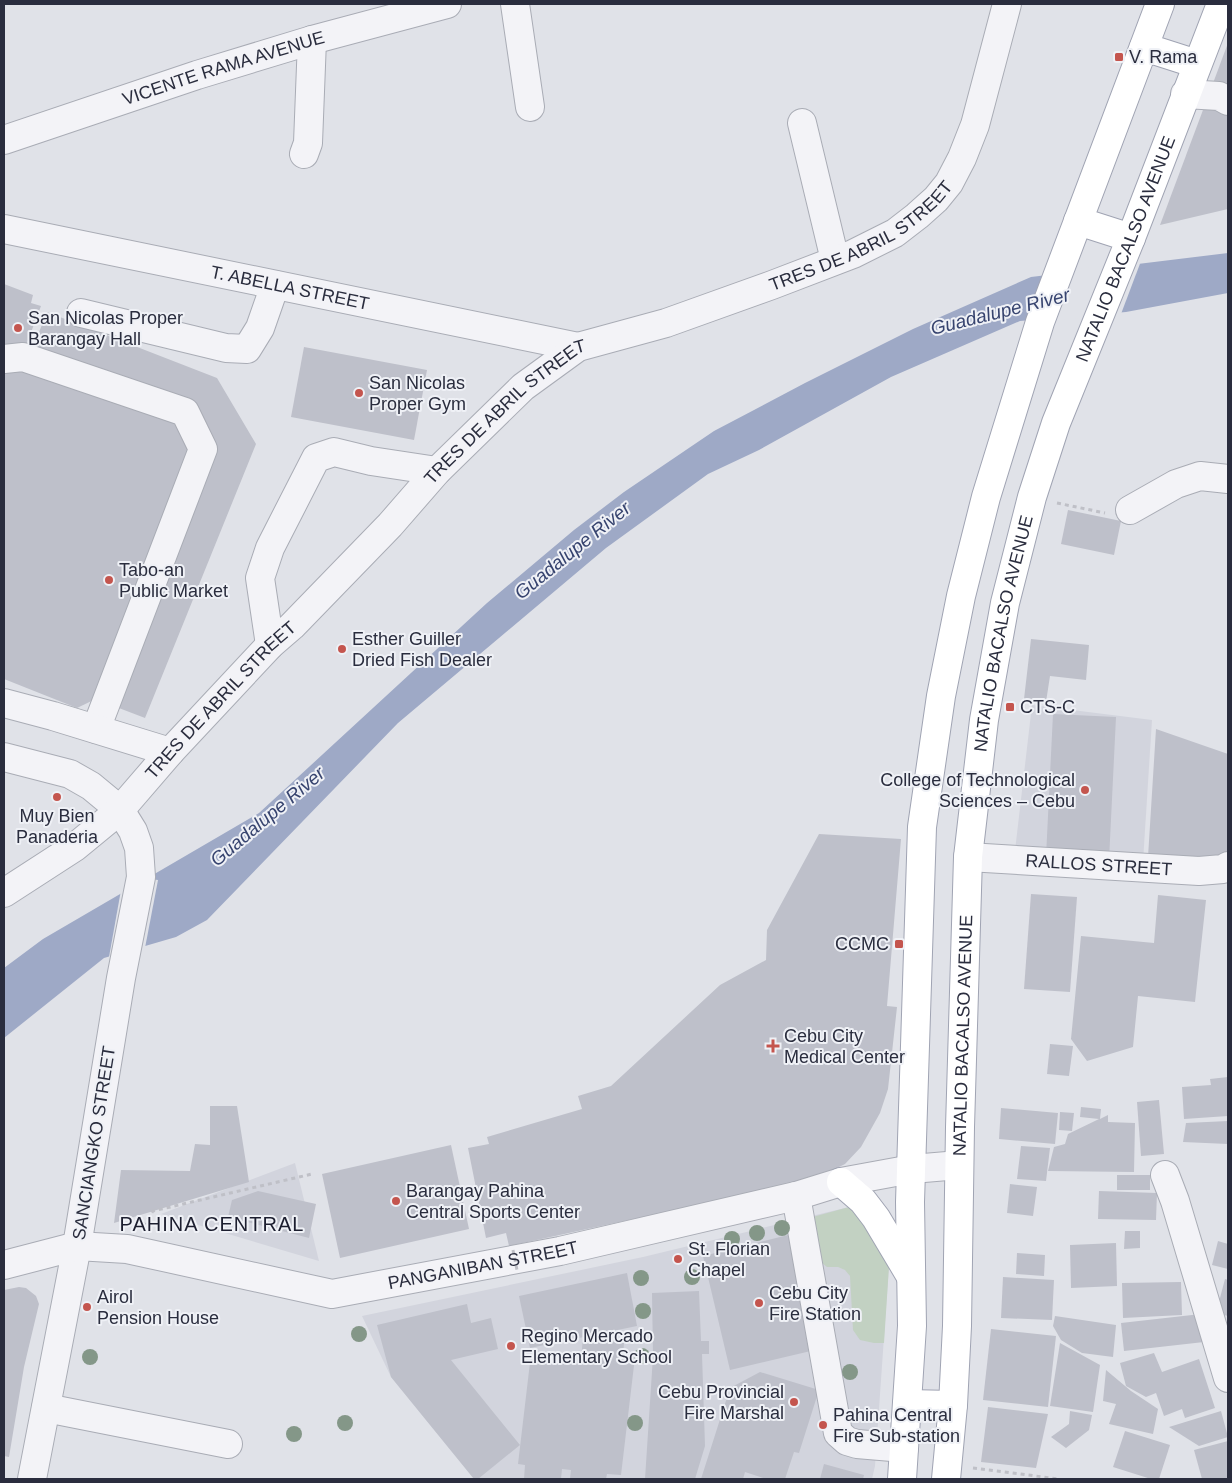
<svg xmlns="http://www.w3.org/2000/svg" width="1232" height="1483" viewBox="0 0 1232 1483" font-family="Helvetica,sans-serif">
<style>
.built{fill:#d2d4dd}
.green{fill:#c2d1c2}
.water{fill:#9ea9c6}
.pier{fill:#e0e2e8}
.building{fill:#bec0ca}
.lines{fill:none;stroke-linecap:round;stroke-linejoin:round}
.minor-casing{stroke:#a9acb5;stroke-width:30}
.major-casing{stroke:#a0a4b3;stroke-width:30}
.path{stroke:#bfc0c7;stroke-width:3;stroke-dasharray:4 4;stroke-linecap:butt}
.minor{stroke:#f3f3f7;stroke-width:28}
.major{stroke:#fff;stroke-width:28}
.path-bridge{stroke:#bfc0c7;stroke-width:3;stroke-dasharray:4 4;stroke-linecap:butt}
.tree{fill:#849788}
.poi-dot{fill:#c4554e;stroke:#eff1f6;stroke-width:2}
.labels{text-anchor:middle;stroke-width:4;stroke-linejoin:round;paint-order:stroke}
.poi-label{font-size:18px;fill:#2a2d3e;stroke:#eff1f6;text-anchor:start}
.street-label{font-size:18px;fill:#2a2d3e;stroke:#eff1f6}
.water-label{font-size:19px;font-style:italic;fill:#37446f;stroke:#eff1f6}
.quarter-label{font-size:20px;letter-spacing:1px;fill:#1c1e2f;stroke:#eff1f6}
</style>
<rect width="100%" height="100%" fill="#e0e2e8"/>
<g class="built">
<path d="M1032,705l120,15 -9,142 -129,-3z"/>
<path d="M295,1163l24,98 -158,-47z"/>
<path d="M849,1207l22,22 19,22 -15,215 -3,13h-398l-83,-102 -29,-61 281,-59z"/>
</g>
<path class="green" d="M849,1207l22,22 19,22 -6,92h-10l-14,-3 -7,-10 -3,-54 -5,-6 -7,-3h-11l-6,-5 -12,-44z"/>
<path class="water" d="M1228,253v40l-102,19 -106,9 -129,56 -132,73 -51,24 -102,74 -208,175 -191,197 -31,17 -72,21 -100,80v-70l39,-29 216,-126 228,-210 87,-73 50,-38 90,-61 91,-48 108,-54 118,-52z"/>
<g class="pier">
<path d="M1141,261l-20,53 -93,9 19,-50z"/>
<path d="M143,878l15,2 -13,68 -32,10 -4,-1 12,-67z"/>
</g>
<g class="building">
<path d="M1228,43v166l-68,16z"/>
<path d="M4,284l29,11 -2,8 10,3 -19,50 -18,-6z"/>
<path d="M47,312l170,66 39,66 -111,274 -34,-13 102,-255 -23,-42 -158,-58z"/>
<path d="M304,347l123,23 -13,70 -123,-23z"/>
<path d="M4,358l178,61 14,27 -92,249 -27,13 -73,-29z"/>
<path d="M1068,510l53,11 -7,34 -53,-11z"/>
<path d="M1031,639l58,6 -3,35 -36,-4 -4,26 -22,-3z"/>
<path d="M1053,714l63,3 -7,143 -63,-3z"/>
<path d="M1156,729l72,25v99l-16,11 -64,-7z"/>
<path d="M819,834l82,5 -14,167 10,1 -9,82 -8,24 -19,34 -16,17 -22,11 -61,16 -253,55 -3,-13 -20,5 -18,-90 21,-4 -2,-7 95,-28 -4,-13 33,-10 109,-101 46,-25 1,-30z"/>
<path d="M1031,894l46,3 -7,95 -46,-3z"/>
<path d="M1158,895l48,5 -11,102 -57,-6 -5,51 -46,14 -16,-22 10,-103 73,7z"/>
<path d="M1050,1044l23,2 -4,30 -22,-2z"/>
<path d="M1228,1077v39l-44,3 -2,-32 29,-2 -1,-6z"/>
<path d="M1159,1100l5,54 -23,2 -4,-54z"/>
<path d="M210,1106h27l12,76 -135,41 7,-53 69,1 5,-27 15,1z"/>
<path d="M1081,1107l20,2 -1,10 8,-4v7l27,1 -1,49 -86,-1 6,-24 11,-3 3,-10 31,-15 -19,-2z"/>
<path d="M1001,1108l57,5 -3,31 -56,-5z"/>
<path d="M1060,1112l14,1 -2,18 -13,-1z"/>
<path d="M1228,1121v23l-45,-2 3,-19z"/>
<path d="M451,1145l18,84 -129,29 -18,-84z"/>
<path d="M1021,1146l29,2 -4,33 -29,-2z"/>
<rect x="1117" y="1175" width="33" height="15"/>
<path d="M1010,1184l27,3 -4,29 -26,-3z"/>
<path d="M258,1191l58,13 -7,34 -81,-21 4,-17z"/>
<path d="M1099,1191l58,2 -1,27 -58,-1z"/>
<path d="M1125,1231h15v17l-16,1z"/>
<path d="M788,1235l27,115 -85,20 -27,-114z"/>
<path d="M1218,1241l10,3v25l-16,-4z"/>
<path d="M1116,1243l1,43 -46,2 -1,-43z"/>
<path d="M1017,1253l28,2 -1,21 -28,-2z"/>
<path d="M627,1273l10,53 -107,22 -11,-52z"/>
<path d="M1003,1277l51,3 -2,40 -51,-2z"/>
<path d="M1225,1279l3,1v36l-12,-3z"/>
<path d="M1181,1282l1,33 -59,3 -1,-35z"/>
<path d="M19,1287l7,1 10,8 3,8 -15,63 -15,90 -5,-1v-87l6,-1 -6,1v-79z"/>
<path d="M699,1291l2,50h8v13h-7l3,92 -10,33h-50l8,-123 -1,-63z"/>
<path d="M467,1304l4,19 20,-5 7,31 -47,11 69,85 -42,34h-4l-83,-102 -14,-52z"/>
<path d="M1201,1314l3,28 -80,9 -3,-28z"/>
<path d="M1055,1316l61,9 -3,32 -31,-4 -21,-13 -8,-14z"/>
<path d="M991,1329l65,7 -8,71 -65,-7z"/>
<path d="M583,1338l41,5 -1,13 12,1 -14,118 -14,-1 -1,5h-36l1,-9 -9,-1 -1,10h-37l1,-14 -7,-1 13,-110 50,6z"/>
<path d="M1060,1343l40,22 -7,47 -43,-6z"/>
<path d="M1154,1353l8,19 37,-13 16,49 -30,10 -3,-9 -18,7 -8,-23 -10,4 -20,-11 -6,-23z"/>
<path d="M1106,1370l25,21 27,18 -5,25 -44,-10 7,-20 -13,-3z"/>
<path d="M760,1372l59,18 -20,63 -5,-1 -9,27h-19l-21,-7 -2,7h-42l29,-91z"/>
<path d="M988,1407l60,7 -12,54 -55,-6z"/>
<path d="M1070,1411l22,4 -3,15 -23,18 -15,-11 18,-13z"/>
<path d="M1221,1411l7,26 -29,9 -30,-19z"/>
<path d="M1125,1431l45,14 -11,34h-8l-38,-12z"/>
<path d="M1228,1441v38h-26l-8,-29z"/>
<path d="M824,1464l40,11 -1,4h-43z"/>
</g>
<g class="lines">
<defs>
<g id="minor">
<path d="M515,4l15,103"/>
<path d="M1185,94l34,2 9,5"/>
<path d="M802,123l33,137"/>
<path id="s1" d="M4,140l193,-65 115,-35 135,-36"/>
<path d="M304,154l4,-11 4,-103"/>
<path id="s2" d="M4,229l574,118"/>
<path d="M81,313l145,35 21,1 13,-21 15,-43"/>
<path d="M4,359l19,-2 162,55 18,37 -107,280"/>
<path d="M1130,510l46,-26 24,-8 28,3"/>
<path d="M270,645l-10,-67 10,-30 46,-90 18,-6 37,9 66,10"/>
<path d="M4,703l49,13 117,36"/>
<path d="M4,757l66,17 21,12 29,24 13,21 6,17 2,29 -20,101 -44,268 -45,233"/>
<path id="s3" d="M968,857l231,14 24,-2 5,-3"/>
<path id="s4" d="M4,893l71,-46 45,-37 50,-58 100,-107 22,-19 98,-101 47,-54 86,-84 55,-40 88,-24 106,-38 81,-31 42,-21 22,-17 19,-17 13,-16 13,-25 13,-33 32,-121"/>
<path d="M1165,1175l10,26 53,177"/>
<path d="M796,1196l42,237 9,8 10,3 47,4"/>
<path id="s5" d="M4,1265l73,-19 50,3 205,45 228,-43 236,-55 45,-14 71,-13 47,-4"/>
<path d="M46,1408l182,36"/>
</g>
<g id="major">
<path d="M1144,47l53,17"/>
<path d="M1078,221l53,17"/>
<path d="M841,1182l22,19 13,17 34,57"/>
<path d="M907,1404l46,1"/>
<path d="M902,1479l10,-153 -2,-124 12,-375 19,-131 20,-100 25,-99 54,-175 120,-318"/>
<path id="s6" d="M946,1479l7,-74 4,-79 3,-199 8,-270 16,-137 21,-117 27,-106 24,-74 75,-185 90,-234"/>
</g>
</defs>
<use href="#minor" class="minor-casing"/>
<use href="#major" class="major-casing"/>
<g class="path">
<path d="M1057,503l48,10"/>
<path d="M143,1226l10,-15 159,-37"/>
<path d="M973,1468l86,11"/>
</g>
<use href="#minor" class="minor"/>
<use href="#major" class="major"/>
<path class="path-bridge" d="M513,1250l4,20"/>
</g>
<g class="tree">
<circle cx="782" cy="1228" r="8"/>
<circle cx="757" cy="1233" r="8"/>
<circle cx="732" cy="1239" r="8"/>
<circle cx="692" cy="1277" r="8"/>
<circle cx="641" cy="1278" r="8"/>
<circle cx="643" cy="1311" r="8"/>
<circle cx="359" cy="1334" r="8"/>
<circle cx="642" cy="1356" r="8"/>
<circle cx="90" cy="1357" r="8"/>
<circle cx="850" cy="1372" r="8"/>
<circle cx="345" cy="1423" r="8"/>
<circle cx="635" cy="1423" r="8"/>
<circle cx="294" cy="1434" r="8"/>
</g>
<g class="poi-dot">
<rect x="1114" y="52" width="10" height="10" rx="2.5"/>
<circle cx="18" cy="328" r="5"/>
<circle cx="359" cy="393" r="5"/>
<circle cx="109" cy="580" r="5"/>
<circle cx="342" cy="649" r="5"/>
<rect x="1005" y="702" width="10" height="10" rx="2.5"/>
<circle cx="1085" cy="790" r="5"/>
<circle cx="57" cy="797" r="5"/>
<rect x="894" y="939" width="10" height="10" rx="2.5"/>
<path d="M770.5 1038.5h5v5h5v5h-5v5h-5v-5h-5v-5h5z"/>
<circle cx="396" cy="1201" r="5"/>
<circle cx="678" cy="1259" r="5"/>
<circle cx="759" cy="1303" r="5"/>
<circle cx="87" cy="1307" r="5"/>
<circle cx="511" cy="1346" r="5"/>
<circle cx="794" cy="1402" r="5"/>
<circle cx="823" cy="1425" r="5"/>
</g>
<g class="labels">
<g class="poi-label">
<text x="1129" y="63">V. Rama</text>
<text x="28" y="324">San Nicolas Proper<tspan x="28" dy="21">Barangay Hall</tspan></text>
<text x="369" y="389">San Nicolas<tspan x="369" dy="21">Proper Gym</tspan></text>
<text x="119" y="576">Tabo-an<tspan x="119" dy="21">Public Market</tspan></text>
<text x="352" y="645">Esther Guiller<tspan x="352" dy="21">Dried Fish Dealer</tspan></text>
<text x="1020" y="713">CTS-C</text>
<text x="1075" y="786" text-anchor="end">College of Technological<tspan x="1075" dy="21">Sciences – Cebu</tspan></text>
<text x="57" y="822" text-anchor="middle">Muy Bien<tspan x="57" dy="21">Panaderia</tspan></text>
<text x="889" y="950" text-anchor="end">CCMC</text>
<text x="784" y="1042">Cebu City<tspan x="784" dy="21">Medical Center</tspan></text>
<text x="406" y="1197">Barangay Pahina<tspan x="406" dy="21">Central Sports Center</tspan></text>
<text x="688" y="1255">St. Florian<tspan x="688" dy="21">Chapel</tspan></text>
<text x="769" y="1299">Cebu City<tspan x="769" dy="21">Fire Station</tspan></text>
<text x="97" y="1303">Airol<tspan x="97" dy="21">Pension House</tspan></text>
<text x="521" y="1342">Regino Mercado<tspan x="521" dy="21">Elementary School</tspan></text>
<text x="784" y="1398" text-anchor="end">Cebu Provincial<tspan x="784" dy="21">Fire Marshal</tspan></text>
<text x="833" y="1421">Pahina Central<tspan x="833" dy="21">Fire Sub-station</tspan></text>
</g>
<g class="street-label">
<text dy="6" stroke="none"><textPath href="#s1" startOffset="231">VICENTE RAMA AVENUE</textPath></text>
<text dy="6" stroke="none"><textPath href="#s4" startOffset="1102">TRES DE ABRIL STREET</textPath></text>
<text dy="6" stroke="none"><textPath href="#s6" startOffset="1254">NATALIO BACALSO AVENUE</textPath></text>
<text dy="6" stroke="none"><textPath href="#s2" startOffset="292">T. ABELLA STREET</textPath></text>
<text dy="6" stroke="none"><textPath href="#s4" startOffset="698">TRES DE ABRIL STREET</textPath></text>
<text dy="6" stroke="none"><textPath href="#s6" startOffset="849">NATALIO BACALSO AVENUE</textPath></text>
<text dy="6" stroke="none"><textPath href="#s4" startOffset="292">TRES DE ABRIL STREET</textPath></text>
<text dy="6" stroke="none"><textPath href="#s3" startOffset="131">RALLOS STREET</textPath></text>
<text dy="6" stroke="none"><textPath href="#s6" startOffset="444">NATALIO BACALSO AVENUE</textPath></text>
<text transform="translate(94 1143) rotate(-81)" y="6">SANCIANGKO STREET</text>
<text dy="6" stroke="none"><textPath href="#s5" startOffset="489">PANGANIBAN STREET</textPath></text>
</g>
<g class="water-label">
<text transform="translate(1000 311) rotate(-14)" y="7">Guadalupe River</text>
<text transform="translate(572 550) rotate(-39)" y="7">Guadalupe River</text>
<text transform="translate(267 816) rotate(-40)" y="7">Guadalupe River</text>
</g>
<g class="quarter-label">
<text x="212" y="1231">PAHINA CENTRAL</text>
</g>
</g>
<rect width="1232" height="1483" fill="none" stroke="#2a2d3e" stroke-width="10"/>
</svg>
